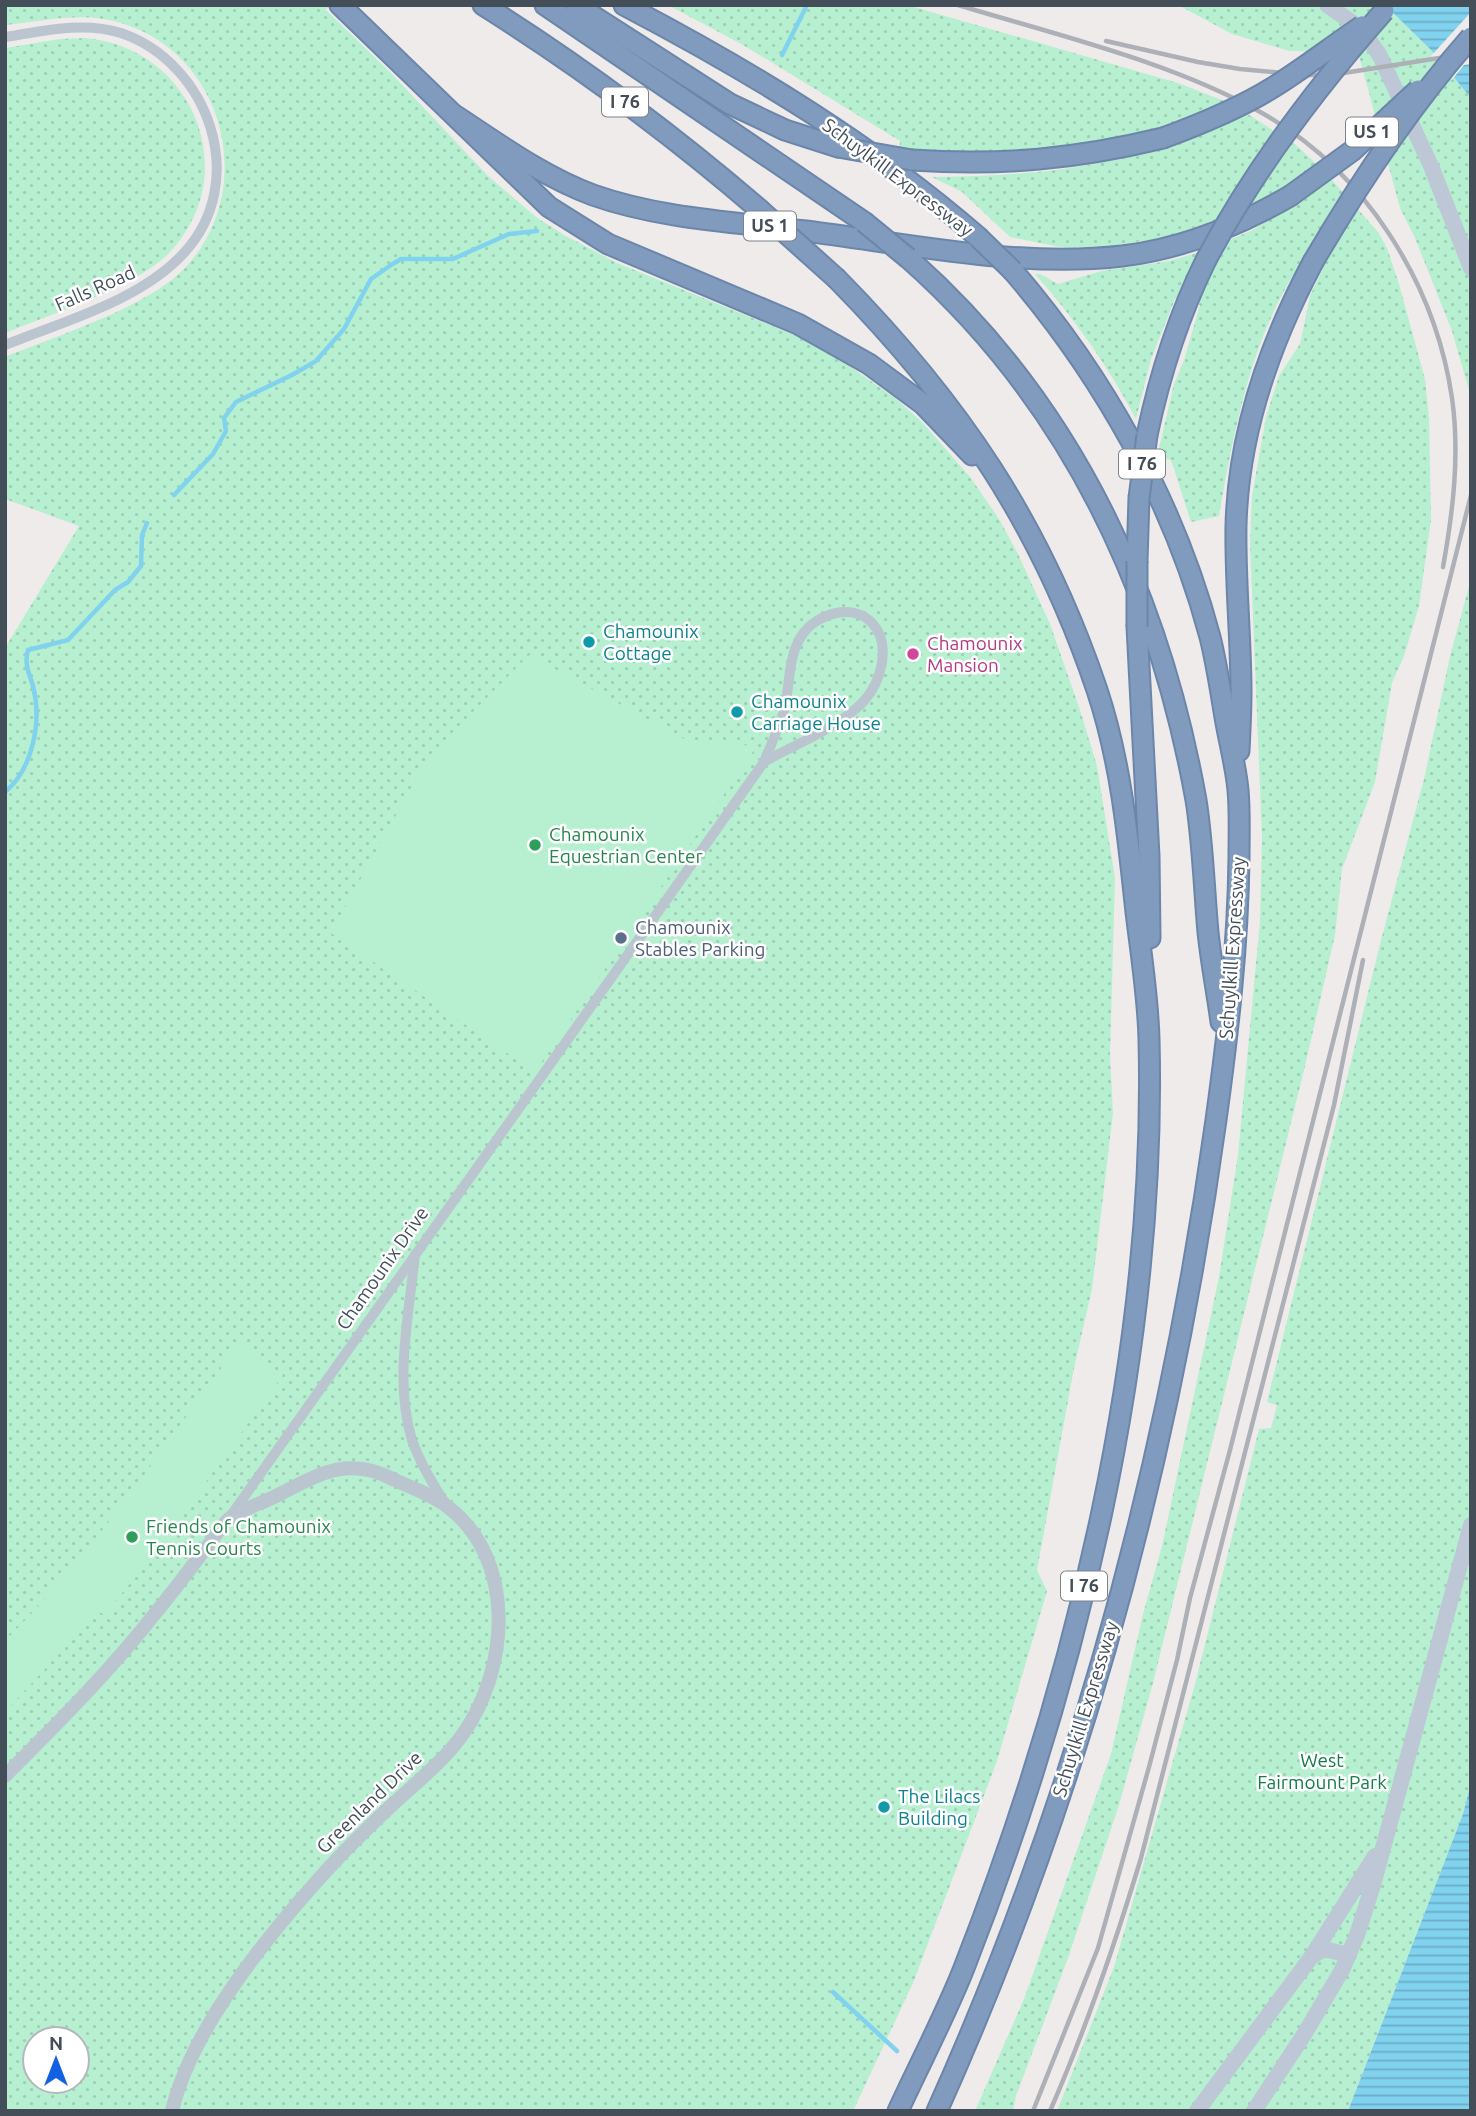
<svg xmlns="http://www.w3.org/2000/svg" width="1476" height="2116" viewBox="0 0 1476 2116" font-family="Ubuntu,sans-serif">
<style>
.park{fill:url(#park-dots);fill-rule:evenodd}
.garden{fill:#b6f0d0}
.water{fill:url(#water-rules)}
.pier{fill:#efebeb}
.lines{fill:none;stroke-linecap:round;stroke-linejoin:round}
.stream{stroke:#81d2ee;stroke-width:4.5}
.motorway-casing{stroke:#6c86a9;stroke-width:23}
.minor{stroke:#bbc5cf;stroke-width:10}
.tertiary{stroke:#bbc5cf;stroke-width:14}
.secondary{stroke:#bdc7d6;stroke-width:16}
.motorway{stroke:#809bbd;stroke-width:19}
.rail{stroke:#adb0b6;stroke-width:4.5}
.motorway-bridge-casing{stroke:#6c86a9;stroke-width:23;stroke-linecap:butt}
.motorway-bridge{stroke:#809bbd;stroke-width:19}
.culture-dot{fill:#0f9aa8;stroke:#fff;stroke-width:2.5}
.hotel-dot{fill:#d1479c;stroke:#fff;stroke-width:2.5}
.leisure-dot{fill:#2e9e5b;stroke:#fff;stroke-width:2.5}
.service-dot{fill:#5c6f8a;stroke:#fff;stroke-width:2.5}
.labels{text-anchor:middle;stroke-width:5;stroke-linejoin:round;paint-order:stroke}
.shield{fill:#fff;stroke:#7b838b;stroke-width:2}
.shield-label{font-size:18px;font-weight:bold;fill:#434e59}
.street-label{font-size:19px;fill:#434e59;stroke:#fff}
.culture-label{font-size:19px;fill:#0d838f;stroke:#fff;text-anchor:start}
.hotel-label{font-size:19px;fill:#b23c85;stroke:#fff;text-anchor:start}
.leisure-label{font-size:19px;fill:#27864d;stroke:#fff;text-anchor:start}
.service-label{font-size:19px;fill:#4e5e75;stroke:#fff;text-anchor:start}
.park-label{font-size:19px;fill:#137c4d;stroke:#fff}
</style>
<defs>
<pattern id="park-dots" width="8" height="8" patternUnits="userSpaceOnUse" patternTransform="scale(1.75)"><rect width="8" height="8" fill="#b6f0d0"/><path d="M2 2h.1M6 6h.1" fill="none" stroke="#9ecfb5" stroke-width="1.8" stroke-linecap="round"/></pattern>
<pattern id="water-rules" width="6" height="5" patternUnits="userSpaceOnUse" patternTransform="scale(1.75)"><rect width="6" height="5" fill="#81d2ee"/><path d="M0 2.5h6" fill="none" stroke="#6badc4"/></pattern>
</defs>
<rect width="100%" height="100%" fill="#efebeb"/>
<g class="park">
<path d="M5,5h333l-13,4 66,64 97,103 48,41 28,18 53,28 175,71 47,25 56,39 27,24 48,55 29,42 19,35 32,70 30,86 17,56 18,112 -5,178 3,57 -21,176 -18,79 -37,202 10,21 -50,170 -84,222 -60,128h-848v-1463l74,-122 -74,-27v-142c53,-22 141,-49 180,-89 74,-79 40,-214 -64,-245 -39,-12 -76,-2 -116,2zM35,2039h42v42h-42z"/>
<path d="M668,5h239l271,78 54,21 63,40 29,27 54,61 9,16 12,36 26,95 4,40 2,101 -12,86 -15,50 -12,27 -17,99 -33,87 -7,66 -30,131 -152,617 -34,122 -51,153 -52,138 -3,15h-38l49,-112 87,-245 32,-140 19,-68 57,-269 19,-122 22,-234 2,-84 -12,-293 2,-48 14,-79 13,-41 21,-32 10,-48 14,-30 -19,-9c-53,75 -70,169 -86,259l-28,6 -20,-62 -14,-3 17,-73 10,-24 16,-55 -25,-6 -24,60 -15,60c-28,-53 -61,-100 -101,-145h5l18,10 43,-13 68,-10 28,-8 54,-22 30,-19 -69,11 -25,9 -37,8 -42,6 -43,2 -55,-11 -48,-45 -30,-15c71,-1 141,-4 209,-25l-121,5 -121,-7 1,-9 -157,-96z"/>
<path d="M1178,5h207l45,44 41,49v299l-19,-66 -37,-93 -15,-30 -42,-156 -69,-1 -57,-17z"/>
<path d="M84,38c106,8 161,132 87,213 -32,35 -119,63 -166,82v-285l55,-9z"/>
<path d="M1471,579v1204l-8,31 -115,297h-291l57,-144 81,-283 64,-255 12,-1 6,-23 -10,-3 113,-458 44,-165 26,-123z"/>
</g>
<g class="garden">
<path d="M529,655l159,86 69,5 -222,326 -204,-139 97,-176z"/>
<path d="M239,1343l44,32 -131,182 -48,58 -5,-4 -94,101v-71c90,-90 160,-196 234,-298z"/>
</g>
<g class="water">
<path d="M1385,5h86v93l-41,-49z"/>
<path d="M1471,1783v328h-123l115,-297z"/>
</g>
<path class="pier" d="M1471,12v52l-7,1 -12,15 -21,-24z"/>
<g class="lines">
<g class="stream">
<path d="M782,55l25,-50"/>
<path d="M174,495l39,-41 13,-23 -2,-13 12,-16 56,-27 24,-14 28,-32 27,-50 20,-14 10,-6h52l56,-25 28,-3"/>
<path d="M5,792c28,-23 37,-71 28,-106 -4,-13 -9,-22 -5,-36l40,-10 47,-50 13,-8 13,-16 1,-31 5,-12"/>
<path d="M833,1992l64,59"/>
</g>
<defs>
<g id="motorway">
<path d="M340,5l209,202 59,37 190,80 71,40 54,40 49,51"/>
<path d="M483,5c97,61 190,130 277,205"/>
<path d="M545,5l319,217"/>
<path d="M576,5l154,99 55,26 53,17"/>
<path d="M624,5c126,66 247,139 354,232"/>
<path d="M456,116c44,29 88,61 137,79 68,24 143,27 213,36 102,13 214,37 316,25 60,-7 116,-30 168,-60"/>
<path d="M912,160c90,6 164,-1 251,-22"/>
<path d="M908,258c163,144 250,331 288,542 7,44 8,88 12,132 3,30 9,60 13,90"/>
<path d="M837,279c122,124 204,245 260,411 24,72 31,147 39,222 5,42 12,85 13,127 8,312 -72,640 -185,929 -19,48 -44,95 -66,143"/>
<path d="M1147,435c13,-61 31,-118 59,-175"/>
<path d="M1137,561l2,-63"/>
<path d="M1137,627l12,229 1,82"/>
<path d="M1239,751c1,-20 2,-40 2,-59 0,-55 -6,-110 -5,-166 2,-92 34,-183 77,-264"/>
<path d="M937,2111c141,-314 232,-650 279,-991 12,-87 22,-174 23,-262 0,-22 1,-46 -1,-68 -2,-22 -8,-45 -12,-67 -5,-29 -9,-58 -16,-86 -36,-135 -106,-260 -197,-366"/>
</g>
</defs>
<use href="#motorway" class="motorway-casing"/>
<g class="minor">
<path d="M5,37c38,-6 78,-16 116,-4 88,30 130,149 62,221 -44,47 -119,67 -178,91"/>
<path d="M415,1255c-6,59 -21,127 -3,185 8,23 20,43 33,63"/>
<path d="M232,1514l532,-752c7,-18 16,-36 21,-55 5,-24 3,-51 17,-72 14,-21 51,-33 70,-12 20,21 9,59 -8,78 -27,28 -67,42 -100,61"/>
</g>
<path class="tertiary" d="M5,1776c53,-53 106,-106 152,-165 18,-22 35,-45 53,-68 6,-8 12,-19 20,-25 14,-10 33,-15 48,-23 41,-21 71,-40 117,-15 17,8 38,15 53,27 69,53 61,162 15,227 -19,27 -46,48 -70,70 -29,27 -57,55 -83,85 -52,59 -120,145 -138,222"/>
<g class="secondary">
<path d="M1327,5l29,20 9,9 15,22 51,110 40,102"/>
<path d="M1312,1956l12,-7 25,6"/>
<path d="M1197,2111l115,-155 63,-100"/>
<path d="M1254,2111l51,-78 37,-63 15,-35 16,-50 98,-360"/>
</g>
<use href="#motorway" class="motorway"/>
<g class="rail">
<path d="M958,5c99,30 214,57 304,108 103,58 173,170 190,285 8,56 1,114 -9,169"/>
<path d="M1106,41l92,21 42,7 66,6h25l140,-22"/>
<path d="M1033,2111l65,-163 51,-181 28,-107 13,-62 40,-148 241,-955"/>
<path d="M1050,2111c36,-82 65,-167 91,-253l193,-753 29,-145"/>
</g>
<defs>
<g id="motorway-bridge">
<path d="M1163,138c38,-14 75,-29 109,-50 31,-19 60,-42 90,-62"/>
<path d="M838,147l74,13"/>
<path d="M1290,196l62,-45 66,-61"/>
<path d="M760,210l77,69"/>
<path d="M864,222l44,36"/>
<path d="M978,237l35,34"/>
<path d="M1206,260c48,-91 110,-172 178,-249"/>
<path d="M1313,262c45,-77 99,-158 158,-225"/>
<path d="M1139,498l8,-63"/>
<path d="M1137,561v66"/>
</g>
</defs>
<use href="#motorway-bridge" class="motorway-bridge-casing"/>
<use href="#motorway-bridge" class="motorway-bridge"/>
</g>
<g class="culture-dot">
<circle cx="589" cy="642" r="7"/>
<circle cx="737" cy="712" r="7"/>
<circle cx="884" cy="1807" r="7"/>
</g>
<circle class="hotel-dot" cx="913" cy="654" r="7"/>
<g class="leisure-dot">
<circle cx="535" cy="845" r="7"/>
<circle cx="132" cy="1537" r="7"/>
</g>
<circle class="service-dot" cx="621" cy="938" r="7"/>
<g class="labels">
<g class="shield">
<rect x="602" y="87.5" width="46" height="29" rx="5"/>
<rect x="1346" y="117.5" width="52" height="29" rx="5"/>
<rect x="744" y="211.5" width="52" height="29" rx="5"/>
<rect x="1119" y="449.5" width="46" height="29" rx="5"/>
<rect x="1061" y="1571.5" width="46" height="29" rx="5"/>
</g>
<g class="shield-label">
<text x="625" y="108">I 76</text>
<text x="1372" y="138">US 1</text>
<text x="770" y="232">US 1</text>
<text x="1142" y="470">I 76</text>
<text x="1084" y="1592">I 76</text>
</g>
<g class="street-label">
<text transform="translate(898 177) rotate(37)" y="7">Schuylkill Expressway</text>
<text transform="translate(95 288) rotate(-24)" y="7">Falls Road</text>
<text transform="translate(1232 948) rotate(-86)" y="7">Schuylkill Expressway</text>
<text transform="translate(382 1268) rotate(-55)" y="7">Chamounix Drive</text>
<text transform="translate(1085 1709) rotate(-73)" y="7">Schuylkill Expressway</text>
<text transform="translate(369 1802) rotate(-44)" y="7">Greenland Drive</text>
</g>
<g class="culture-label">
<text x="603" y="638">Chamounix<tspan x="603" dy="22">Cottage</tspan></text>
<text x="751" y="708">Chamounix<tspan x="751" dy="22">Carriage House</tspan></text>
<text x="898" y="1803">The Lilacs<tspan x="898" dy="22">Building</tspan></text>
</g>
<g class="hotel-label">
<text x="927" y="650">Chamounix<tspan x="927" dy="22">Mansion</tspan></text>
</g>
<g class="leisure-label">
<text x="549" y="841">Chamounix<tspan x="549" dy="22">Equestrian Center</tspan></text>
<text x="146" y="1533">Friends of Chamounix<tspan x="146" dy="22">Tennis Courts</tspan></text>
</g>
<g class="service-label">
<text x="635" y="934">Chamounix<tspan x="635" dy="22">Stables Parking</tspan></text>
</g>
<g class="park-label">
<text x="1322" y="1767">West<tspan x="1322" dy="22">Fairmount Park</tspan></text>
</g>
</g>
<rect width="1476" height="2116" fill="none" stroke="#434e59" stroke-width="14"/>
<g transform="translate(56 2060)"><circle r="33" fill="#ffffff" stroke="#b4b8bd" stroke-width="2"/>
<path d="M0-5L12 26L0 18L-12 26Z" fill="#1261e2"/>
<text y="-10" font-size="19" font-weight="bold" text-anchor="middle" fill="#434e59">N</text>
</g>
</svg>
